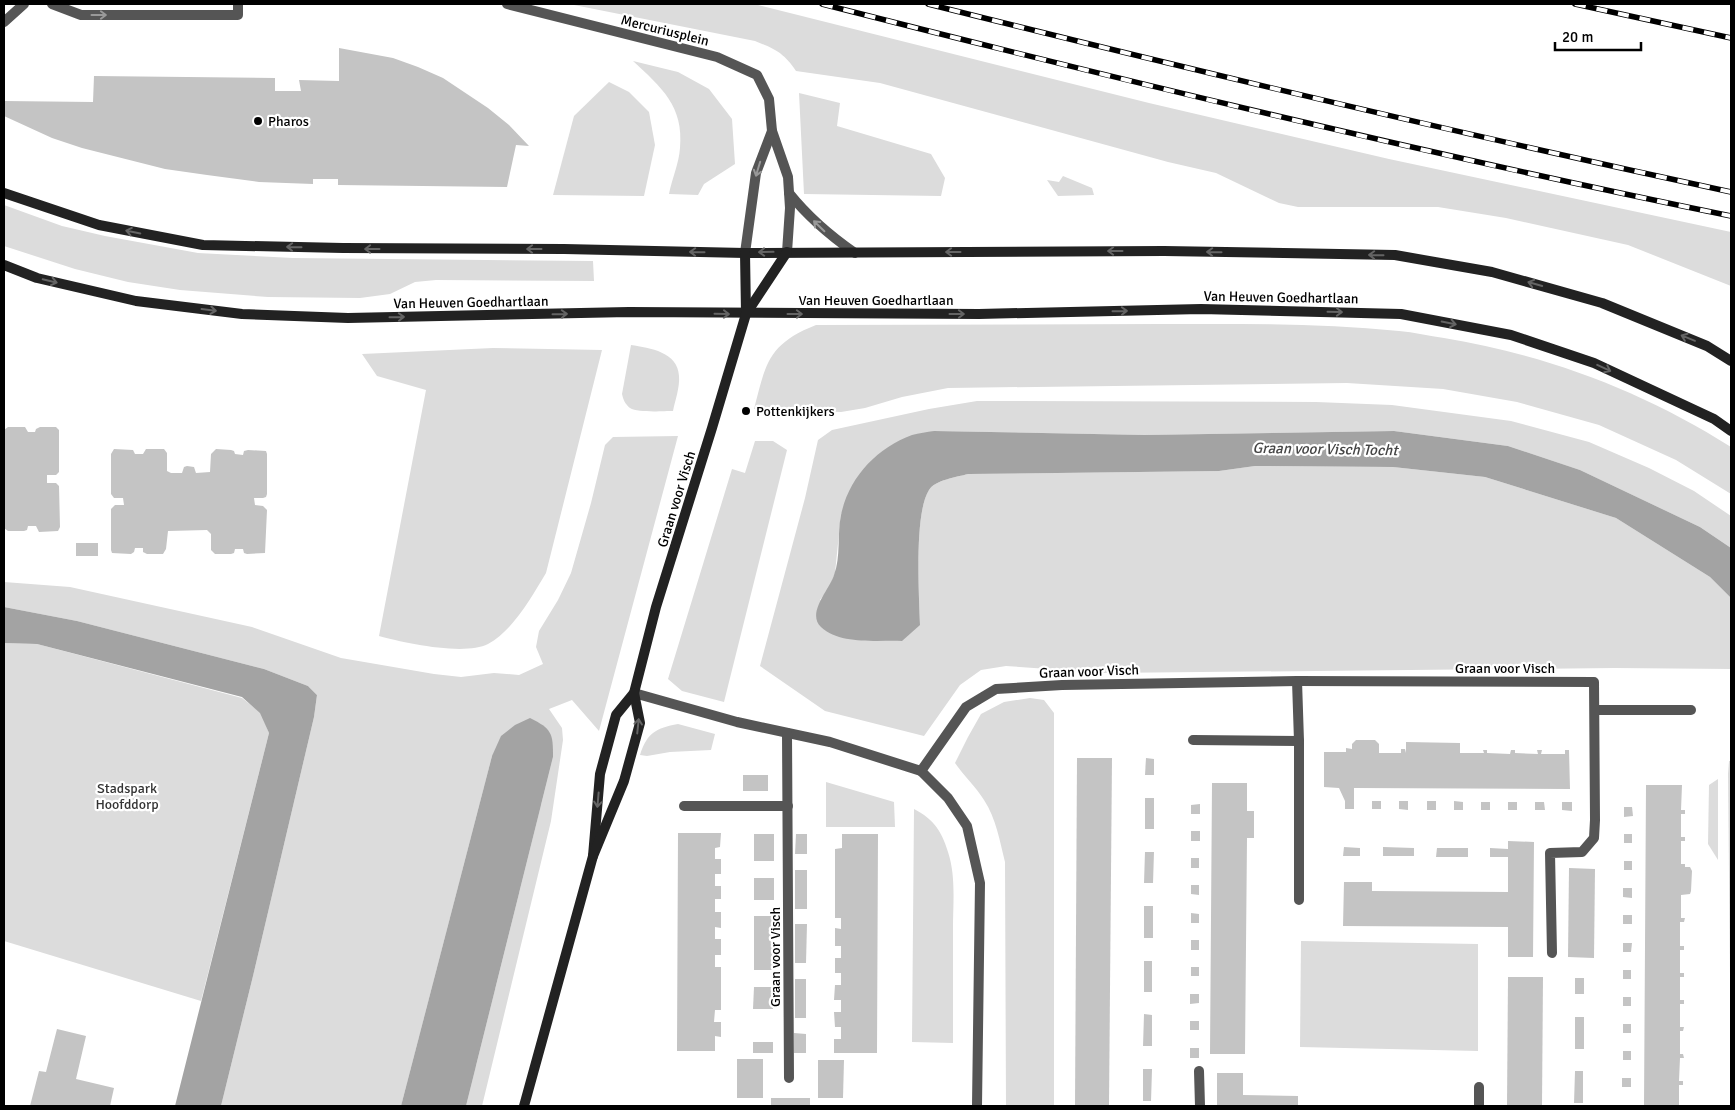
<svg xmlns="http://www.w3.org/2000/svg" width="1735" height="1110" viewBox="0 0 1735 1110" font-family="Signika,sans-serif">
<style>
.green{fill:#dcdcdc}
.water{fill:#a3a3a3}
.building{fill:#c4c4c4}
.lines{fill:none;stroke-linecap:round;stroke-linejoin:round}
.lane{stroke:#555;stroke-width:10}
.street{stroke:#555;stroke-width:10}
.secondary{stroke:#222;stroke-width:10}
.rail-casing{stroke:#000;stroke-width:5.5}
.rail{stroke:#fff;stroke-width:4;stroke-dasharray:11;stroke-linecap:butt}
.oneway{stroke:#999}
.oneway2{stroke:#646464}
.poi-dot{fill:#000;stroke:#fff;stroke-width:2}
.labels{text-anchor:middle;stroke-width:4.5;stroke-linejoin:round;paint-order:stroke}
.street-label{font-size:14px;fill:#000;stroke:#fff}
.poi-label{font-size:14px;fill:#000;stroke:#fff;text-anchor:start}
.park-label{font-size:14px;fill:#333;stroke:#fff}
.water-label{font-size:15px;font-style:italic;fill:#444;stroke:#fff}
</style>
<rect width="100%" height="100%" fill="#fff"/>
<g class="green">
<path d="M569,4h185l395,99 240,56 342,73v54l-103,-41 -122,-27 -68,-11h-140l-19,-4 -63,-30 -48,-11 -288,-79 -84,-12c-12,-18 -21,-22 -41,-30z"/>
<path d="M633,61l45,11 31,17 23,30 3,45 -31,20 -6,11 -29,-1c3,-15 10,-31 11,-46 4,-42 -19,-61 -47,-87z"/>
<path d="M609,82l20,10 20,20 6,33 -11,51 -91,-1 21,-79z"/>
<path d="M799,93l41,10 -3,23 94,28 14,24 -4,18 -137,-2z"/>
<path d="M1063,176l29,12 2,7 -36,1 -11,-16 12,2z"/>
<path d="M4,205l58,21 43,10 93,17 95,5 300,3 1,20 -158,-1 -21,2 -25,12 -30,4 -92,-1 -88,-7 -52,-8 -53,-13 -71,-23z"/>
<path d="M1161,324c80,0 159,-1 238,7 15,1 30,5 45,7 103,17 199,53 287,109v47l-55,-34 -77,-35 -82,-23 -74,-13 -96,-6 -399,5 -46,9 -37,11 -24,4 -87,-3c12,-46 14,-65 62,-84z"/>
<path d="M631,345c19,3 47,7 48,31 1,11 -4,25 -6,35 -10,0 -35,2 -43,-3 -5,-4 -7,-9 -8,-14z"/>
<path d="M493,348l109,2 -56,223c-14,23 -33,58 -58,71 -23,12 -84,-1 -109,-8l47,-246 -49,-14 -15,-22z"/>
<path d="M977,401l339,1 76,3 119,16 78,21 60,26 45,23 37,25v32l-31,-21 -120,-57 -72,-24 -114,-15 -249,4 -211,-4 -93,83 -6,59 -6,15 -9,12 100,25c-1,-30 -6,-112 9,-135 6,-10 28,-13 39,-16l251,-3 36,-5 138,1 92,10 131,41 94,59 21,21v71l-116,-1 -510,5 -99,-7 -25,4 -21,15 -36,51 -99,-25 -65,-45 45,-168 13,-58 14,-10 97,-21z"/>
<path d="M678,436l-79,295 -27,-31 -23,9 13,19 1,12 -12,81 -69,285h-16l87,-349 -61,-1 -91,350h-180l32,-130 61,-259 3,-22 -9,-9 -44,-17 -187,-48 -73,-14v-25l66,5 182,40 89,31 93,16 27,3 33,-4 25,2 24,-11 -7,-17 3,-16 19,-31 13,-27 20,-70 14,-58 8,-8z"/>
<path d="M755,441h18l14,9 -63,252 -42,-11 -14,-12 64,-210 13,4z"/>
<path d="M4,643l33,1 205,54 19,15 8,20 -68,268 -197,-60z"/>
<path d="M1030,698l14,2 10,13v393h-48l-1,-244c-5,-20 -9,-44 -21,-62 -8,-13 -20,-24 -29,-37l13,-26 13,-23 23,-12z"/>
<path d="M678,724l37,10 -4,16 -41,2 -23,4 -7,-1c7,-22 16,-27 38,-31z"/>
<path d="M1729,761h2v314l-3,-301z"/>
<path d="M1718,779v81l-10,-16 1,-59z"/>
<path d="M826,782l68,20 1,25h-69z"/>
<path d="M914,809c20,10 28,23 34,43 8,24 5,52 5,76 0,38 0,77 0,115l-41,-1z"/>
<path d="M1301,941l177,3v107l-178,-4z"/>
</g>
<g class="water">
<path d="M934,431l211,4 249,-4 114,15 72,24 120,57 31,21v50l-21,-21 -94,-59 -131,-41 -92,-10 -138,-1 -36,5 -251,3c-11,3 -33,6 -39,16 -15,23 -10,105 -9,135l-18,16c-25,-1 -62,4 -81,-14 -15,-14 9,-38 13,-52 7,-18 3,-41 7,-60 8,-38 36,-67 71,-80 7,-2 15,-3 22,-4z"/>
<path d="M4,607l73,14 187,48 44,17 9,9 -3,22 -61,259 -32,130h-46l94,-373 -9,-20 -18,-16 -205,-53 -33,-1z"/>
<path d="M530,718c22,11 23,15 23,39l-87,349h-65l91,-350 9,-20 14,-11z"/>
</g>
<g class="building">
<path d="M339,48l54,10 25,9 25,11 45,30 21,17 20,21 -13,-1 -9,42 -169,-2v-6h-25v5l-54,-2 -52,-7 -42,-6 -83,-21 -30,-10 -48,-22v-15l89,1 1,-26 181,2v13h26l-2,-11 40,1z"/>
<path d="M8,427h17l3,5h7l1,-3 4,-2h16l3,3v42l-3,3h-9v8h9l3,3 1,41 -2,4 -19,1 -3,-6h-8l-1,4 -3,1h-16l-4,-3v-98z"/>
<path d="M114,449l19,1 2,4h8l3,-5h18l3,4v18l4,2h11l2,-6 3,-1 7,1 2,6 14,-1 1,-18 5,-5 15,1 3,1 1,3 8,1 1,-4 4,-1 18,1 1,3v40l-1,3 -3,1h-9l1,7 8,1 4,4 -2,43 -18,1 -3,-1 -1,-4h-8l-1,4 -3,1h-16l-4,-4v-16l-4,-4 -39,1 -2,18 -3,5h-16l-4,-2v-4h-8l-1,4 -3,2 -19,-1 -1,-3v-41l4,-4h9l-1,-7h-9l-3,-4v-40z"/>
<rect x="76" y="543" width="22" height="13"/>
<path d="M1356,740h19l4,4v9h22v-4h4l1,4v-11l54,1v10h24l-1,-3h4v3l23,1 1,-4h4v3l23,1 -1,-4h5l-1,4h24v-4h4l1,39 -216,-1v21h-9v-8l-6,-13 -15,-1v-35h22v-4l6,1v-5z"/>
<path d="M1077,758h35l-3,348h-34z"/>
<path d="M1146,758l8,1v16h-9z"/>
<rect x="743" y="775" width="25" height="16"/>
<path d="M1212,783h35v28h7v27h-7l-2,216h-35z"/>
<path d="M1646,785h36l-1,25h4v4h-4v23h4v4h-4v23h4v3h5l2,4 -1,20 -1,3 -9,1v23h4l-1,4h-4v24h4v4h-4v23h4v4h-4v23h4v4h-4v23h4l-1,4h-3v23h3l1,4h-4l-1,23h4v4h-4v21h-35z"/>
<rect x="1145" y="798" width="9" height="31"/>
<rect x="1372" y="801" width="9" height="8"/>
<path d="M1399,801h9v9l-9,-1z"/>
<rect x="1427" y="801" width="9" height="9"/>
<path d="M1454,801l9,1v8h-9z"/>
<rect x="1481" y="802" width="9" height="8"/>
<rect x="1508" y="802" width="9" height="8"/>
<path d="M1535,802h9l1,8h-10z"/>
<path d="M1562,802h10v9l-10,-1z"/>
<path d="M1200,804v10h-9v-9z"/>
<path d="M1624,807h8l1,9 -9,1z"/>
<rect x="1191" y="831" width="9" height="10"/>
<path d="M678,833h43l-1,14 -5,1v11h6v15h-6v12h6v13h-6v13h6v16l-6,-1v12h6v16h-6v12h6v43h-6l-1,12h7v15l-6,-1v15h-38z"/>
<rect x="754" y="834" width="20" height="27"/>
<path d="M796,834h11v20h-12z"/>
<path d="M842,834h36l-1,219h-43v-14h7v-12h-6l-1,-15h7v-12h-7l1,-15h6v-12h-6v-15h6v-12h-6v-18l6,1v-11h-6v-69l7,-1z"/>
<rect x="1624" y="834" width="8" height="9"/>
<path d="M1508,841l26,1 -1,115h-25v-30l-165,-1 1,-44h28v9l136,1v-35h-18v-9l18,1z"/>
<path d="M1344,847l16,1v8h-17z"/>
<path d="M1383,847l31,1v8h-31z"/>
<path d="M1437,848h31v9h-32z"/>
<path d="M1145,852h9l-1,31h-9z"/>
<rect x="1191" y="858" width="8" height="10"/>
<rect x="1624" y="861" width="8" height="9"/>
<path d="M1569,868l26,1 -1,89 -26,-1z"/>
<rect x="795" y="870" width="12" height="39"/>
<rect x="754" y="878" width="20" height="22"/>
<path d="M1191,885h8v10l-8,-1z"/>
<path d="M1623,888h9v10l-9,-1z"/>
<rect x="1144" y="906" width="9" height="32"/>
<path d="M1191,913l8,1v9h-8z"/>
<rect x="1623" y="915" width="9" height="9"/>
<rect x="754" y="916" width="20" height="54"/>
<path d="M795,924h12l-1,39h-11z"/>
<rect x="1191" y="940" width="8" height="10"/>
<path d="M1623,943h9l-1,9h-8z"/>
<rect x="1144" y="961" width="8" height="31"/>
<rect x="1191" y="967" width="8" height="9"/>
<rect x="1623" y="970" width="8" height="9"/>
<path d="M1508,977h35l-1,129h-35z"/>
<rect x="1575" y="978" width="9" height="16"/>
<rect x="795" y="979" width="11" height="39"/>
<path d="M754,987h19v22h-20z"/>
<path d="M1190,994h9v9l-9,1z"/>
<rect x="1623" y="997" width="8" height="9"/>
<path d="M1144,1014l8,1v31h-9z"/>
<rect x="1575" y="1017" width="9" height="32"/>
<rect x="1190" y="1021" width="9" height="9"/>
<rect x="1623" y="1024" width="8" height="9"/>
<path d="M57,1029l29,7 -10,43 38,9 -4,18h-80l9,-35 7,1z"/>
<path d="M794,1033l12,1v19h-12z"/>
<rect x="753" y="1042" width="20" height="11"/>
<rect x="1190" y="1048" width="9" height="10"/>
<rect x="1623" y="1051" width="8" height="9"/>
<rect x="737" y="1059" width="26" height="39"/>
<path d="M818,1060h26l-1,38h-25z"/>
<path d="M1143,1069h9l-1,32h-8z"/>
<path d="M1575,1071h8v32h-9z"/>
<path d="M1217,1073h26v22l55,1v10h-81z"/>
<rect x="1622" y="1078" width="9" height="9"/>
<rect x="771" y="1098" width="39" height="8"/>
</g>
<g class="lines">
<g class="lane">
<path d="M52,4l29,11h157v-11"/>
<path d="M507,4l210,53 40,18 12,24 3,32 16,46 2,31 -3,44"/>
<path d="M4,22l20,-18"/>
<path d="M789,193c20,25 40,42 66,60"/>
<path d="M745,253l11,-80 16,-42"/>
</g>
<g class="street">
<path d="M1297,681l2,60v159"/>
<path d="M634,693l103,29 93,20 91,29"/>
<path d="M1596,710h95"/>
<path d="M787,733l2,345"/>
<path d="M1193,740l106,1"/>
<path d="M684,806h104"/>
<path d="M1199,1071l1,35"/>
<path d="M1479,1087v19"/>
<path d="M977,1106l3,-223 -13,-57 -19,-28 -27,-27 45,-64 30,-18 66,-4 235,-4 297,1 1,138 -1,18 -12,14 -32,1 2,100"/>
</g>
<g class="secondary">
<path d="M4,193l95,32 104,20 140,3 221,1 181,4 419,-2 231,4 97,17 110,31 105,43 24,15"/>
<path d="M745,253l1,60"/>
<path d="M4,265l33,13 99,23 106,13 106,4 281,-6 350,2 222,-5 200,5 110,21 83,28 120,56 17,12"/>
<path d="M593,856l7,-82 16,-59 18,-22 22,-86 56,-179 34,-114 41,-62"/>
<path d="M524,1106l69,-250 31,-75 16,-58 -6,-30"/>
</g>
<defs>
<g id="rail">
<path d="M822,4c302,77 604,150 909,212"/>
<path d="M928,4c267,67 534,130 803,188"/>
<path d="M1575,4l156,34"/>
</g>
</defs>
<use href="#rail" class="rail-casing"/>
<use href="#rail" class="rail"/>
</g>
<defs><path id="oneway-shaft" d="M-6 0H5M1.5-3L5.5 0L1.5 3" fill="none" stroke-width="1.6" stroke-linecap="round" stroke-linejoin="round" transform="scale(1.25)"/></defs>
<g class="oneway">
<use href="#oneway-shaft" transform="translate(99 15)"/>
<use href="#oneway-shaft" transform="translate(758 169) rotate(107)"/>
<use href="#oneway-shaft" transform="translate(819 226) rotate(-136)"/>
</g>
<g class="oneway2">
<use href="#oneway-shaft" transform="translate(133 232) rotate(-169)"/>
<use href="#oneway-shaft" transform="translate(294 247) rotate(-179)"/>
<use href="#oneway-shaft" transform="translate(372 249) rotate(-180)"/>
<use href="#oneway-shaft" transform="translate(534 249) rotate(-180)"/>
<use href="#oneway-shaft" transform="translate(1115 251) rotate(180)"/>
<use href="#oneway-shaft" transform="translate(697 252) rotate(-179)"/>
<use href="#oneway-shaft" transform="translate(766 252) rotate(179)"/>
<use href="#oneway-shaft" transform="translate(953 252) rotate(180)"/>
<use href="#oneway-shaft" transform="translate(1214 252) rotate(-179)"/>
<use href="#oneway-shaft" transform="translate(1376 255) rotate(-179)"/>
<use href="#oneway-shaft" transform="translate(50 281) rotate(13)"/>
<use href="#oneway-shaft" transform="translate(1535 284) rotate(-164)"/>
<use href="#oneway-shaft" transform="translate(209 310) rotate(7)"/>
<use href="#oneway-shaft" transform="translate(1120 311) rotate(-1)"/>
<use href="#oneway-shaft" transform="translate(1335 312) rotate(1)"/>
<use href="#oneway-shaft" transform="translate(560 314) rotate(-1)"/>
<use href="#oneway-shaft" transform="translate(722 314) rotate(1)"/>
<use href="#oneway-shaft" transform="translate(795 314)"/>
<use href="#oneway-shaft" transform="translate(957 314)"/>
<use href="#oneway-shaft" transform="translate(397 317) rotate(-1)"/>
<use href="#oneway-shaft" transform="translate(1449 323) rotate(11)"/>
<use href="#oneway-shaft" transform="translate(1688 338) rotate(-158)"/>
<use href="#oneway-shaft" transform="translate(1604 368) rotate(25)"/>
<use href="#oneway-shaft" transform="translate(638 726) rotate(-84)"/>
<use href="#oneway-shaft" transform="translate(598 800) rotate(95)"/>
</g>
<g class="poi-dot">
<circle cx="258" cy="121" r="5"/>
<circle cx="746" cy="411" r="5"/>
</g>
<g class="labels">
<g class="street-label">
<text transform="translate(665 30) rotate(14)" y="5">Mercuriusplein</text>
<text transform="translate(1281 297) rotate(1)" y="5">Van Heuven Goedhartlaan</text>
<text x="876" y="305">Van Heuven Goedhartlaan</text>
<text transform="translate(471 302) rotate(-1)" y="5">Van Heuven Goedhartlaan</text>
<text transform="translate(676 499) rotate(-73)" y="5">Graan voor Visch</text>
<text x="1505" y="673">Graan voor Visch</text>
<text transform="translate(1089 671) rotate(-2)" y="5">Graan voor Visch</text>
<text transform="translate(775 957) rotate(-90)" y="5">Graan voor Visch</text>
</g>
<g class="poi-label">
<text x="268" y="126">Pharos</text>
<text x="756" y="416">Pottenkijkers</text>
</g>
<g class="park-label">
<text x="127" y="793">Stadspark<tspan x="127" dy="16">Hoofddorp</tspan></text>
</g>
<g class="water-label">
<text transform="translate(1325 449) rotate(1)" y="5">Graan voor Visch Tocht</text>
</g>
</g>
<rect width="1735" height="1110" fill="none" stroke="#000000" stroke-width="10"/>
<path d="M1555 42v8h86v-8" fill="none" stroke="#000000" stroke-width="2.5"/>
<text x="1562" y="42" font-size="15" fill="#000000" stroke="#ffffff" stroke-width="4" paint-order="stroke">20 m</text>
</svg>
